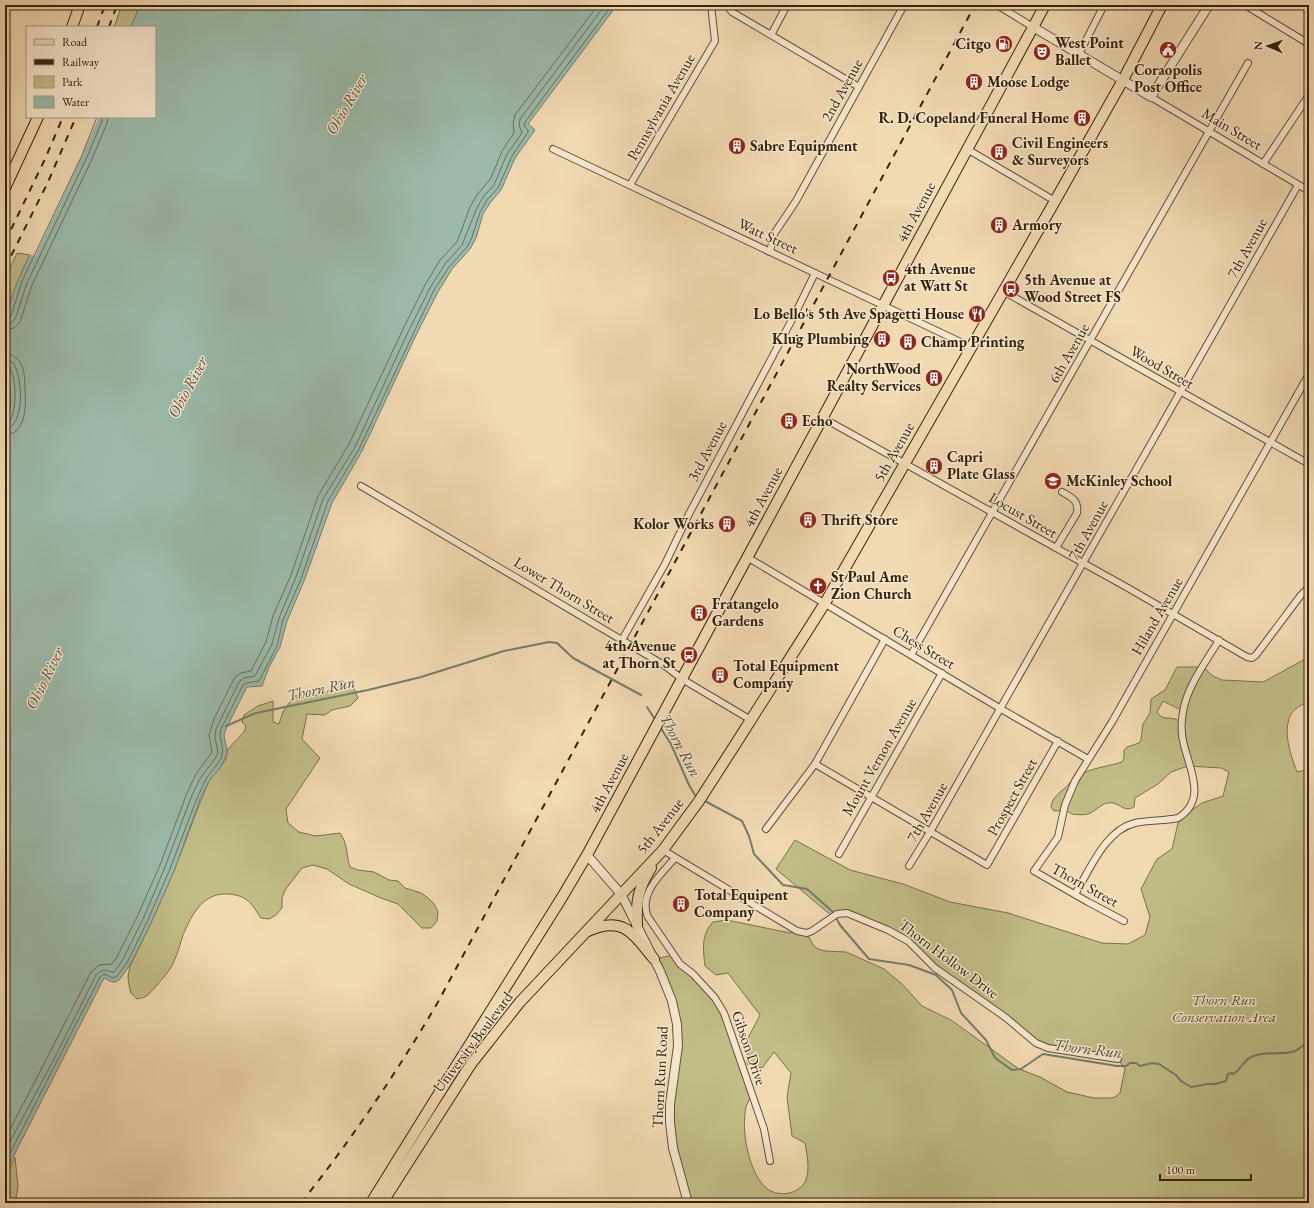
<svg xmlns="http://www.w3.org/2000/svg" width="1314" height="1208" viewBox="0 0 1314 1208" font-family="'EB Garamond',serif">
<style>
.green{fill:#c1bd87;stroke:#7b704b;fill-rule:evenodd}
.water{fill:#9bbaaa;stroke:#727e6c}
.pier{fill:#f1d9b2}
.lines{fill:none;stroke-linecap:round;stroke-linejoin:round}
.shore{stroke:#686e5c;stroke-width:1}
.stream{stroke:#727e6c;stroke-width:2}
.minor-casing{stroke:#645038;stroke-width:8}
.tertiary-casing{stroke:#645038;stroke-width:10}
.primary-casing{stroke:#35230f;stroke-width:12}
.trunk-casing{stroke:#35230f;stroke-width:12}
.minor{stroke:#f6e6cd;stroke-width:6}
.tertiary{stroke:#f6e6cd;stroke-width:8}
.primary{stroke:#f1d9b2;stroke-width:10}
.trunk{stroke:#f1d9b2;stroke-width:10}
.rail{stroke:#35230f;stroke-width:2;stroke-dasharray:7 7;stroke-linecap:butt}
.labels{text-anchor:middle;stroke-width:3;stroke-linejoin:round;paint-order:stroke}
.poi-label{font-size:15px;font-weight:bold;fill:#35230f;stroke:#f6e6cd;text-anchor:start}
.street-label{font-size:15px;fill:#35230f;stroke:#f6e6cd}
.park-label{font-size:15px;font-style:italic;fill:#584a2d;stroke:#f6e6cd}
.water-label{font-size:16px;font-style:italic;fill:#54503e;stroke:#f6e6cd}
</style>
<rect width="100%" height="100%" fill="#f1d9b2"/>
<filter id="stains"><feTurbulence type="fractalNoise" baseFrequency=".005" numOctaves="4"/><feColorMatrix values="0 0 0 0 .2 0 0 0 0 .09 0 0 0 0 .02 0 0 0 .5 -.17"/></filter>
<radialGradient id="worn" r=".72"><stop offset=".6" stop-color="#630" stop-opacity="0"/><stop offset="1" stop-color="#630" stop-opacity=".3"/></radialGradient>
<g class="green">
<path d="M122,5h18l-9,22h-17z"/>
<path d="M17,253l13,2 -7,14 -7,133 -11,21v-145z"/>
<path d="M1309,657v44c-6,3 -14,7 -18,13 -9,18 0,41 6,58l12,-3v434h-621l-17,-67 6,-112 -23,-65 20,-4 46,50 31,90c-1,4 -4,8 -5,12 -5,23 2,62 18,79 11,12 35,10 42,-6 4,-11 1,-26 -1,-37l-13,-7 -5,-39 4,-24 -17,-21 -12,16 -15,-4v-24l13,-25 -32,-42 -12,2 -11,-9c-2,-17 -4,-31 8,-44l14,-2 63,13 7,-2 10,2 6,12 5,4 7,2 21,1 38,17 18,15 20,22 29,14 68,49 21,8 27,15 27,6h17l4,-1 5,-4 5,-24 -7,-10 -70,-11 -105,-74 -35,-33 -55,-27 -20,3 -57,-48 19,-29 55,30 53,14 47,18 58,11 94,30 26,1 17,-9 5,-18 -9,-28 16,-30 15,-10 7,-30 23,-16 21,-7 6,-24 -8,-4 -33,-2 -17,6 -13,12 -23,14 -1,9c-9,5 -13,-2 -21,-4 -11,-2 -16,8 -25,11 -4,1 -12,1 -16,0 0,0 -5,-3 -6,-3 -4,-1 -8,0 -12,0l-3,-4c1,-9 7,-13 14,-19 4,-3 6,-8 10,-11 15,-9 31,-10 47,-15l2,-4v-8l3,-3 12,-4 2,-3 2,-16 7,-11 1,-14 14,-9 12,-23h26l10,9 9,4 41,2zM1163,701l20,10 -1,12c-2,-1 -4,-3 -7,-4 -8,-2 -13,1 -18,-7z"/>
<path d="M341,681l11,3 6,14 -8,8 -18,4 -7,5 -18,-1 -5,25 18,19 -34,51 2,14 11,9 17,4 24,-3c8,11 6,21 10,34l8,3 16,2 15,8 9,1 7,7 16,5 7,5 6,6 4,8 -1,9 -6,7h-9l-24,-24 -17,-6 -32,-14 -22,-15 -14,-4 -11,3 -17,22 -3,8v10l-6,7 -7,4 -8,-1c-10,-15 -13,-22 -32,-24 -26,-2 -37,20 -46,41 -3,9 -5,18 -9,26 -4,10 -11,17 -18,25 -7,8 -8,11 -19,13l-6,-6 -2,-8 -1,-8 2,-11 21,-43 23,-52 27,-71 8,-19 16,-20 3,-12 16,-17 2,-6 -4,-4 2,-7 14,-9 15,-5v21l6,2 4,-12 11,-16 29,-1z"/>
<path d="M15,1157l3,30 -3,16h-10v-25z"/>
</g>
<path class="water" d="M140,5h477l-89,119 7,6 -20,28 -14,32 -11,13 -7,11 -7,24 -6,11 -18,20 -14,23 -21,41 -55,118 -30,52 -28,78 -17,40 -7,26 -11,20 -7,19 -15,1 -22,44 -1,5 3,14v4l-7,14 -11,13 -9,18 -26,72 -23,52 -21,42 -10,14 -4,3h-4l-8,-4 -99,195v-750c12,-24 2,-39 0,-63 -2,-17 0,-37 4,-54 7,-25 20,-49 31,-73 19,-38 37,-77 54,-116h61v-90h-24z"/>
<path class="pier" d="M91,117h8l-29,65 -35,74 -7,-2 49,-102z"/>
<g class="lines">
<g class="shore">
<path d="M5,319h3l3,-3 11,-35 60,-126 15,-38"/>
<path d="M5,324l6,-1 4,-4 12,-36 60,-126 15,-36v-4"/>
<path d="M5,330l9,-2 6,-6 12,-37 60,-126 15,-36 1,-6"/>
<path d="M5,354c6,0 10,2 14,7 6,7 6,21 6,30 1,16 1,43 -20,44"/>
<path d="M5,360l7,2c11,11 14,65 -7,67"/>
<path d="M5,365l4,1c8,12 8,43 1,55l-5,2"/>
<path d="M5,1139l42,-81 44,-86 8,-7 13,-1 5,-7 20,-40 23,-52 27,-72 9,-19 16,-22 -3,-17 5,-16 21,-42 6,-4 10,-2 15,-29 7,-26 18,-41 27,-79 31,-52 55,-117 21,-42 15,-25 17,-18 13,-35 7,-12 14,-17 11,-27 12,-18 -1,-10 2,-8 83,-110"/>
<path d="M5,1151l48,-90 43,-86 7,-5 11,2 8,-11 21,-42 22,-52 27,-72 9,-18 11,-14 6,-10 -3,-16 1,-8 23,-47 5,-4 11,-2 17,-32 7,-26 17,-41 27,-78 32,-52 54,-117 21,-42 15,-24 17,-19 14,-35 7,-13 11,-12 13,-31 15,-21 -3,-8 1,-6 85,-114"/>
<path d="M5,1163l95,-186 4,-3 9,4 4,-2 10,-13 20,-41 23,-53 27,-71 9,-19 15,-20 2,-9 -3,-14 1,-7 22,-44 3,-2 13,-2 18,-35 6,-26 18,-41 27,-78 31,-52 55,-117 20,-42 15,-23 18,-20 5,-10 8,-25 7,-12 11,-12 14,-32 16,-24v-2l-4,-4 1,-4 87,-117"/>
</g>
<g class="stream">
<path d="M647,707l9,14"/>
<path d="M226,726l30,-13 112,-23 53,-13 83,-26 45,-9 8,1 16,15 68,37"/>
<path d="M660,727l11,17 18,41 6,10"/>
<path d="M705,801l37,20 7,15 5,18 29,31 24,4 26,23 7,13 29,34 40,6 27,10 16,15 9,23 25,27 9,18 17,12 9,-1 22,-15 74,12h9l4,-3h6l4,3 12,-3 7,1 17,11 5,6 10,6 17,-3h7l11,-3 2,-7 3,-1 2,1c7,-3 10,-13 18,-17 14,-7 30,-1 44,-6 5,-2 8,-7 14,-8"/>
</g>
<defs>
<g id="minor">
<path d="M730,5v4l2,3 127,75"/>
<path d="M997,5l36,22"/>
<path d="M1245,5l64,39"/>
<path d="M771,35l16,-30"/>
<path d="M1079,54l25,-49"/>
<path d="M1151,97l158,94"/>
<path d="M553,149l418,198"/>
<path d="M967,149l88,52"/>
<path d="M1263,164l46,-69"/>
<path d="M630,185l85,-144 -4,-36"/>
<path d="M770,252l4,-18 22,-33 108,-196"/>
<path d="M1003,291l306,173"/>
<path d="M823,418l305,170 119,69 5,1 4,-3 45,-60 8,-8"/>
<path d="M361,486l303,179 18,14 69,41"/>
<path d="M1056,548l21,-35c2,-13 -6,-16 -15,-21"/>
<path d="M747,557l254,152 87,50"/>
<path d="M622,640l43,-76 24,-50 107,-202 19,-39"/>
<path d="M911,655l337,-592"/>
<path d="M815,764l172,101 71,-124"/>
<path d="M766,829l49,-65 70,-125"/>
<path d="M663,850l134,81 10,2 5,-2 25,-17 10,-1 41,17 20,11 27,27 70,49 31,26 12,5 70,11"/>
<path d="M839,854l103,-181"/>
<path d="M675,858c-14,16 -37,36 -27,59l32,47 13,10 22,24 9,15 40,116 6,32"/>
<path d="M909,866l21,-34 368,-647"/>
<path d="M1075,894c15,-24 30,-64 60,-71 14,-3 29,-2 43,-5 29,-18 12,-48 6,-73 -3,-10 -3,-22 -1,-33 4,-26 23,-50 36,-72"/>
<path d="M1124,921l-36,-19 -54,-31 24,-34 7,-32 10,-24 37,-59 197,-348"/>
</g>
<g id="tertiary">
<path d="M1033,27l118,70 58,-92"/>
<path d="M587,855l34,39 39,77 12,30 5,23 1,22 -8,58v18l3,26 15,55"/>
</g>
<g id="primary">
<path d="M637,925c-1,-23 1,-37 14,-57"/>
<path d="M588,931c36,-16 45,3 66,28"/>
<path d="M371,1203l67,-108 123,-196 26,-44 458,-850"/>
<path d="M382,1203l89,-139 49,-62 143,-152 36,-49 41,-64 85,-134 230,-402 68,-121 39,-75"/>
</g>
<g id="trunk">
<path d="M72,27l8,-22"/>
<path d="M5,188l33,-71"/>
</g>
</defs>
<use href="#minor" class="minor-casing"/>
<use href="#tertiary" class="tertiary-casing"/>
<use href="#primary" class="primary-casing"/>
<use href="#trunk" class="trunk-casing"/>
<use href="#minor" class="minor"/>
<use href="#tertiary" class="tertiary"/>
<use href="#primary" class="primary"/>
<use href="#trunk" class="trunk"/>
<g class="rail">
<path d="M97,27l8,-22"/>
<path d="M109,27l8,-22"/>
<path d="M5,242l40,-83 18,-42"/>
<path d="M5,268l43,-86 28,-65"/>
<path d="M301,1203c51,-64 96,-131 137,-201l537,-997"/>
</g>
</g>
<defs>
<symbol id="fuel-disc" viewBox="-11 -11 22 22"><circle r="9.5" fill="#8f2418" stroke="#f6e6cd"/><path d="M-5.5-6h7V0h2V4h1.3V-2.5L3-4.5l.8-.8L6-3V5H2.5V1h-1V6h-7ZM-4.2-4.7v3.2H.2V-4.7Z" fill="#fff"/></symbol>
<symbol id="civic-disc" viewBox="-11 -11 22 22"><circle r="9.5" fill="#8f2418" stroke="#f6e6cd"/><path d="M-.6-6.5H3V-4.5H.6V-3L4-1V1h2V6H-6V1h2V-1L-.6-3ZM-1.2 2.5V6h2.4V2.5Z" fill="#fff"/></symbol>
<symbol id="theatre-disc" viewBox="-11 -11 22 22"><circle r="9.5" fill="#8f2418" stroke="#f6e6cd"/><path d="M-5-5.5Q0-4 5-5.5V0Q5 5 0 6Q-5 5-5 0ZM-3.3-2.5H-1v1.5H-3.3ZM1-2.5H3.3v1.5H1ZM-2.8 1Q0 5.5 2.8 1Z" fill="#fff"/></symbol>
<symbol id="building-disc" viewBox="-11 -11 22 22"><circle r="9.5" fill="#8f2418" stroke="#f6e6cd"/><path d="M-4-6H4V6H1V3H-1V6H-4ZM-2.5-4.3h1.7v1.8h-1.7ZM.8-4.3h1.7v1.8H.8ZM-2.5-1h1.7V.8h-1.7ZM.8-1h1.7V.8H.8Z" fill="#fff"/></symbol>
<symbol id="bus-disc" viewBox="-11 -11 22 22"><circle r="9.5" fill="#8f2418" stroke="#f6e6cd"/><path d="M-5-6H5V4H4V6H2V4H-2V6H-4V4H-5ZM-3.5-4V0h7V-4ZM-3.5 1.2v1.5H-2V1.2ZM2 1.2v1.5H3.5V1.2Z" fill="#fff"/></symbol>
<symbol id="restaurant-disc" viewBox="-11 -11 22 22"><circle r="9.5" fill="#8f2418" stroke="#f6e6cd"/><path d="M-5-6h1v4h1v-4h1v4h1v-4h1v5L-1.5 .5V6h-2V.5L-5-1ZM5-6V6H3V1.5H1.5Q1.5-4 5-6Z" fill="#fff"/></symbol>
<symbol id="school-disc" viewBox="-11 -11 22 22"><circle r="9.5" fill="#8f2418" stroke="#f6e6cd"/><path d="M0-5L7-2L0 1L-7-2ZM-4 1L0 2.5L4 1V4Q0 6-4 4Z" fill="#fff"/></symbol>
<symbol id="church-disc" viewBox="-11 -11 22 22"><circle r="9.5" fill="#8f2418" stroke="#f6e6cd"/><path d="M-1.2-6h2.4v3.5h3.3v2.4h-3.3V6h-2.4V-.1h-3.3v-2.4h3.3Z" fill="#fff"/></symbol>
</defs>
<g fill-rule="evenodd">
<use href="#fuel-disc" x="994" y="34" width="20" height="20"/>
<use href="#civic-disc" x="1158" y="40" width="20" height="20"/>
<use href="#theatre-disc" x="1032" y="42" width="20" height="20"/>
<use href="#building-disc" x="964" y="72" width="20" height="20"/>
<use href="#building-disc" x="1072" y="108" width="20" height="20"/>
<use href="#building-disc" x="727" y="136" width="20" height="20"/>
<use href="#building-disc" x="989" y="142" width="20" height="20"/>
<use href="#building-disc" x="989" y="215" width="20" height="20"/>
<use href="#bus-disc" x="881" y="268" width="20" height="20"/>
<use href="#bus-disc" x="1001" y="279" width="20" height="20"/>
<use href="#restaurant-disc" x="967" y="304" width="20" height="20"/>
<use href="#building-disc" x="872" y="329" width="20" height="20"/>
<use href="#building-disc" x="898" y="332" width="20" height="20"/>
<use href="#building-disc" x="924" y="368" width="20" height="20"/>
<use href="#building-disc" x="779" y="411" width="20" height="20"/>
<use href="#building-disc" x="924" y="456" width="20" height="20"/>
<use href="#school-disc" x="1043" y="471" width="20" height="20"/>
<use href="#building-disc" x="798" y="510" width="20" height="20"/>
<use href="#building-disc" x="717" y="514" width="20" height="20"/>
<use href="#church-disc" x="808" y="576" width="20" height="20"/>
<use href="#building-disc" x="689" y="603" width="20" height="20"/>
<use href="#bus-disc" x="679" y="645" width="20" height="20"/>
<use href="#building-disc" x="710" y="665" width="20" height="20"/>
<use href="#building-disc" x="671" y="894" width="20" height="20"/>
</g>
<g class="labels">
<g class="poi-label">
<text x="1055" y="48">West Point<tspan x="1055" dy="17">Ballet</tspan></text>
<text x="991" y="49" text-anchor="end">Citgo</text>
<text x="1168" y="75" text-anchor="middle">Coraopolis<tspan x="1168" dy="17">Post Office</tspan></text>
<text x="987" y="87">Moose Lodge</text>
<text x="1069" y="123" text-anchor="end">R. D. Copeland Funeral Home</text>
<text x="1012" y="148">Civil Engineers<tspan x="1012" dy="17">&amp; Surveyors</tspan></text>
<text x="750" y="151">Sabre Equipment</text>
<text x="1012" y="230">Armory</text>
<text x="904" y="274">4th Avenue<tspan x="904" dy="17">at Watt St</tspan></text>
<text x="1024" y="285">5th Avenue at<tspan x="1024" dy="17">Wood Street FS</tspan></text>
<text x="964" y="319" text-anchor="end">Lo Bello's 5th Ave Spagetti House</text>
<text x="869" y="344" text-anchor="end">Klug Plumbing</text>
<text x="921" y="347">Champ Printing</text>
<text x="921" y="374" text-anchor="end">NorthWood<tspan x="921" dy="17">Realty Services</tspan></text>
<text x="802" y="426">Echo</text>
<text x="947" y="462">Capri<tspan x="947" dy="17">Plate Glass</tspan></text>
<text x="1066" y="486">McKinley School</text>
<text x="821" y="525">Thrift Store</text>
<text x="714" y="529" text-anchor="end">Kolor Works</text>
<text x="831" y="582">St Paul Ame<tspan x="831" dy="17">Zion Church</tspan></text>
<text x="712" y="609">Fratangelo<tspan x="712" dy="17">Gardens</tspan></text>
<text x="676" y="651" text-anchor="end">4th Avenue<tspan x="676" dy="17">at Thorn St</tspan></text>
<text x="733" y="671">Total Equipment<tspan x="733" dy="17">Company</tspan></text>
<text x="694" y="900">Total Equipent<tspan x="694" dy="17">Company</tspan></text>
</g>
<g class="street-label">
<text transform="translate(842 90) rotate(-61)" y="5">2nd Avenue</text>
<text transform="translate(661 107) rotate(-60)" y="5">Pennsylvania Avenue</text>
<text transform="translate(1232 129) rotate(31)" y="5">Main Street</text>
<text transform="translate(916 212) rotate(-62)" y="5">4th Avenue</text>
<text transform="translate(768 236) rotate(25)" y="5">Watt Street</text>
<text transform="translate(1247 248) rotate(-61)" y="5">7th Avenue</text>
<text transform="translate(1069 353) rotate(-60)" y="5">6th Avenue</text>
<text transform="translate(1162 367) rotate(30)" y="5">Wood Street</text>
<text transform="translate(707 451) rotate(-62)" y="5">3rd Avenue</text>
<text transform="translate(894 452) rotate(-60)" y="5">5th Avenue</text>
<text transform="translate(763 497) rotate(-62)" y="5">4th Avenue</text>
<text transform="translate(1023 515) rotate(30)" y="5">Locust Street</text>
<text transform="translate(1088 530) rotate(-61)" y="5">7th Avenue</text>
<text transform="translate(564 590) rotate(31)" y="5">Lower Thorn Street</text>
<text transform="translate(1157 616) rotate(-60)" y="5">Hiland Avenue</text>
<text transform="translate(924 647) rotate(31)" y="5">Chess Street</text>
<text transform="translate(879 757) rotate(-60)" y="5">Mount Vernon Avenue</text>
<text transform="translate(609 783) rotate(-62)" y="5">4th Avenue</text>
<text transform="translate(1012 797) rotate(-61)" y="5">Prospect Street</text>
<text transform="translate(927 812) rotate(-60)" y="5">7th Avenue</text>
<text transform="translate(660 826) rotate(-52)" y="5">5th Avenue</text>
<text transform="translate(1085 885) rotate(29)" y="5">Thorn Street</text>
<text transform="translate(949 959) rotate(37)" y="5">Thorn Hollow Drive</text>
<text transform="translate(473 1042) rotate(-53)" y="5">University Boulevard</text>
<text transform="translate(749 1048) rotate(71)" y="5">Gibson Drive</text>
<text transform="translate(660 1077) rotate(-87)" y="5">Thorn Run Road</text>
</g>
<g class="park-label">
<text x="1224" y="1005">Thorn Run<tspan x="1224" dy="17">Conservation Area</tspan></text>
</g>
<g class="water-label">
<text transform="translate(346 104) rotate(-60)" y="6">Ohio River</text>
<text transform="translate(187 387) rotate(-62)" y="6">Ohio River</text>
<text transform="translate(44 678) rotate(-64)" y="6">Ohio River</text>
<text transform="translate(321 688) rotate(-12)" y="6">Thorn Run</text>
<text transform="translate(681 745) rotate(62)" y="6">Thorn Run</text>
<text transform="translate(1088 1048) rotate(7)" y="6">Thorn Run</text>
</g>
</g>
<rect width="1314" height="1208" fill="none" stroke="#f1d9b2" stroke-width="20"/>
<rect x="6" y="6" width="1302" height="1196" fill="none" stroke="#35230f" stroke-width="2"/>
<rect x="10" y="10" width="1294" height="1188" fill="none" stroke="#35230f"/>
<rect x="26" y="26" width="130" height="92" fill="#f6e6cd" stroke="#a99881"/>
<rect x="34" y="39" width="20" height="6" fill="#f1d9b2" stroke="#a99881"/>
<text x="62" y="46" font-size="12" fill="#35230f">Road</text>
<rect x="34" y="59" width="20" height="6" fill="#35230f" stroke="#a99881"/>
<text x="62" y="66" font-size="12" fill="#35230f">Railway</text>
<rect x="34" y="76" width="20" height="12" fill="#c1bd87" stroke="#a99881"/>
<text x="62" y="86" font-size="12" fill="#35230f">Park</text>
<rect x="34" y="96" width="20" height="12" fill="#9bbaaa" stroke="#a99881"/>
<text x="62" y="106" font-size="12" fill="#35230f">Water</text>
<g transform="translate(1268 46) rotate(272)" stroke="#f6e6cd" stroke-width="3" paint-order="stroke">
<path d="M0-3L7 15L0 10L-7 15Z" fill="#35230f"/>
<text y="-6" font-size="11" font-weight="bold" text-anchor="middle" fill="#35230f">N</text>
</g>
<path d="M1160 1174v6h91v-6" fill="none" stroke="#35230f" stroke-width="2"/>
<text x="1166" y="1174" font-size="12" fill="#35230f" stroke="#f6e6cd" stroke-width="3" paint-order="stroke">100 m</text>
<rect width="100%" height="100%" filter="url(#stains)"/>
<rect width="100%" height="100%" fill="url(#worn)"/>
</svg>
